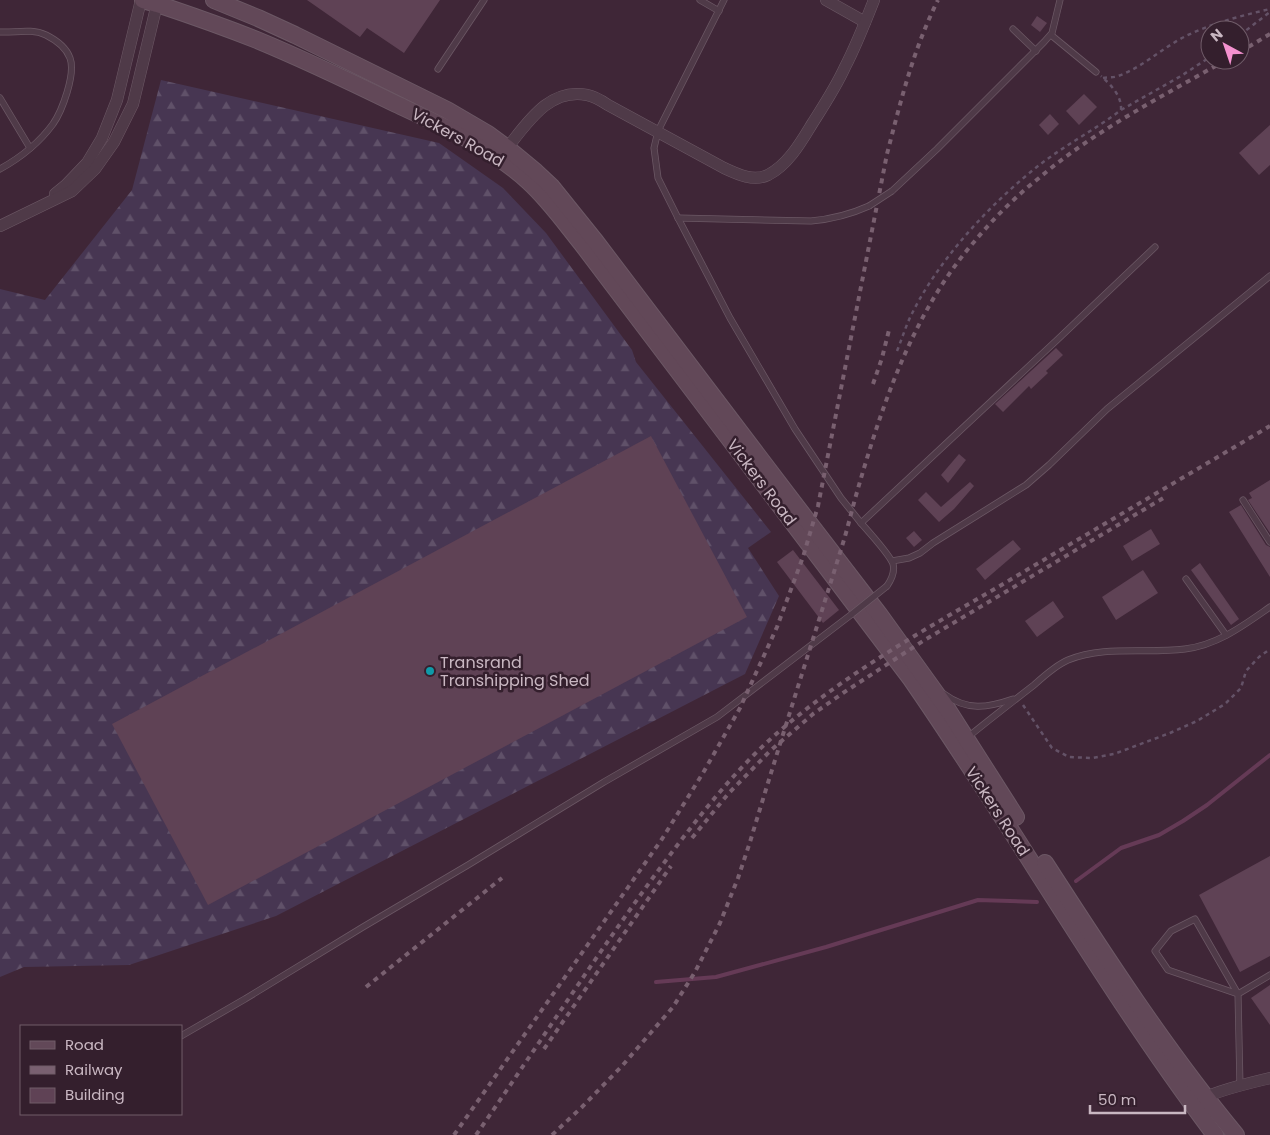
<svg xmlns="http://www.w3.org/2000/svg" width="1270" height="1135" viewBox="0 0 1270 1135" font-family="Poppins,sans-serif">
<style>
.forest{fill:url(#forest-firs)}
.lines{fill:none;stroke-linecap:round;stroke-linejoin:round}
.stream{stroke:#653a56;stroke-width:4}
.building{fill:#5f4255}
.lane-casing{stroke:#6c5865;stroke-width:7}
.street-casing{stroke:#6c5865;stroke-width:12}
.secondary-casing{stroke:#6c5865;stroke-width:18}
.path{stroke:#645267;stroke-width:2.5;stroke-dasharray:4 4;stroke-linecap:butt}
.lane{stroke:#4f3a48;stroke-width:5.5}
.street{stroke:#4f3a48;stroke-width:11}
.secondary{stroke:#624858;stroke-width:16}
.rail{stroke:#796070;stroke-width:4;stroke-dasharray:5 5;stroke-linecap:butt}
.lane-bridge-casing{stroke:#6c5865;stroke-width:7;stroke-linecap:butt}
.lane-bridge{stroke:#4f3a48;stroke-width:5.5}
.culture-dot{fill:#0f9aa8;stroke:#341f2d;stroke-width:2}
.labels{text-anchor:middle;stroke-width:5;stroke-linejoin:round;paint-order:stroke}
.street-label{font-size:16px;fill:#c9b7c2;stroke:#341f2d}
.poi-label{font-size:16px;fill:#c9b7c2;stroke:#341f2d;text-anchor:start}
</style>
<defs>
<pattern id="forest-firs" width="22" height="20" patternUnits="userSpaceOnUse" patternTransform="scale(1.25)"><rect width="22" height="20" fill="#473652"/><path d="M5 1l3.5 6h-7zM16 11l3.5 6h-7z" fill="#605169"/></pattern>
</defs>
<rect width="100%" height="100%" fill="#3f2637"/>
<path class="forest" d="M161,80l278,63 64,45 43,45 86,117 4,12 135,170 -23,16 31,48 -34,78 -469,242 -147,49 -105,2 -24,10v-688l45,11 87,-110z"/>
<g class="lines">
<g class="stream">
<path d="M1076,881l45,-33 38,-13 24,-14 24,-16 63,-50"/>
<path d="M656,982l60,-5 110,-30 152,-47 59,2"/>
</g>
</g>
<g class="building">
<path d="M307,0h133l-36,53 -37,-25 -7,9z"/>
<path d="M1037,16l10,7 -7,9 -9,-7z"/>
<path d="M1084,94l13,13 -18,18 -13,-14z"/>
<path d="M1050,114l9,10 -11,11 -9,-10z"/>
<path d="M1270,125v40l-11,10 -20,-22z"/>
<path d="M1056,348l7,7 -17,16 2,2 -17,16 -2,-3 -26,26 -8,-8z"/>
<path d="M651,436l96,181 -539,288 -96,-181z"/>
<path d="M959,454l7,6 -18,23 -7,-8z"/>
<path d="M1270,480v53l-22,-33 4,-2 -3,-5z"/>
<path d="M970,482l4,4 -20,23 -15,13 -21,-22 8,-8 15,15z"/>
<path d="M1241,505l25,40 4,2v30l-41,-65z"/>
<path d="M1151,529l9,15 -28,17 -9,-15z"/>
<path d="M914,531l8,9 -8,7 -8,-9z"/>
<path d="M1013,540l8,9 -36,31 -9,-11z"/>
<path d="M793,550l46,60 -16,13 -46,-61z"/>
<path d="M1200,563l39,56 -8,6 -40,-55z"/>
<path d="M1143,570l15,23 -42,27 -14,-23z"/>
<path d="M1053,601l11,16 -27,20 -12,-16z"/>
<path d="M1270,856v100l-30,16 -41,-77z"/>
<path d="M1270,985v40l-19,-27z"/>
</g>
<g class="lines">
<defs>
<g id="lane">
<path d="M700,0l19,11"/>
<path d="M724,0l-66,131 -4,17 4,30 20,40 52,100 65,111 46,69 20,25"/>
<path d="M1013,29l23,22"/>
<path d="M0,32c15,1 31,-4 46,3 10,5 20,12 24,23 6,16 -8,53 -17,66 -14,19 -33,34 -53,45"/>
<path d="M1051,35l45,37"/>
<path d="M438,69l46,-69"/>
<path d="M0,98l30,50"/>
<path d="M892,191l45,-42 107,-107 8,-9 8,-33"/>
<path d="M678,218l133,3c22,-2 38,-6 58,-15"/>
<path d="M1243,500l27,42"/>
<path d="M892,561l17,-3 11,-5 13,-10 93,-58 23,-20 58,-56 163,-133"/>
<path d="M1186,579l40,56"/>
<path d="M887,586c4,-6 8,-15 6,-22 -3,-9 -25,-33 -32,-41l196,-183 98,-93"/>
<path d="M944,694c23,17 43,14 69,5"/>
<path d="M968,737c22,-18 44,-35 66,-52 10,-9 22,-20 34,-25 37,-15 78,-6 117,-11 33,-4 59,-24 85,-42"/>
<path d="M181,1036l64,-37 118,-72 105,-62 136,-83 113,-65 135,-103"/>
<path d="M1240,1086l-2,-92 -43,-75 -24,12 -16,20 13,19 70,24 32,-19"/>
</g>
<g id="street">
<path d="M826,0l39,22"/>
<path d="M503,153c22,-26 44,-66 84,-58 7,1 15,6 21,10l116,63c13,6 29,14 44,7 20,-10 33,-33 44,-51 12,-19 24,-37 33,-57 11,-21 20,-44 29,-67"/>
<path d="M55,194l11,-9 21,-22 15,-25 15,-38 24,-100"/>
<path d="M0,226l72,-35 23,-22 19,-27 19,-38 24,-100"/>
<path d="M1201,1100c12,-9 53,-18 69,-22"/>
</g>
<g id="secondary">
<path d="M143,0l14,4c33,11 67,23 100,36 46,19 92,41 137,63 47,22 95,43 134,78 21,19 37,42 54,63l329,435c104,150 194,310 304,456"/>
<path d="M214,0l44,18 37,17 152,75 41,24 19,14 29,24 15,14 45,56 194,256 89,116 69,96 68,107"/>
<path d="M1045,863c60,93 120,186 191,272"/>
</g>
</defs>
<use href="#lane" class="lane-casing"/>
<use href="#street" class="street-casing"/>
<use href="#secondary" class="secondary-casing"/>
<g class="path">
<path d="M1240,35l30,-23"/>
<path d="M1103,78c5,-1 10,0 15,-2 23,-8 42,-26 64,-38 27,-14 58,-22 88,-29"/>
<path d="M1121,110l60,-34 29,-19"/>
<path d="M897,351c4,-10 7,-19 11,-29 26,-58 83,-120 134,-159 25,-19 54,-34 79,-53 1,-14 -10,-25 -20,-34"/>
<path d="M1023,705l29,43 17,9 23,1 22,-4 56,-21 27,-12 28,-17 16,-16 5,-17 13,-14 11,-8"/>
</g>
<use href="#lane" class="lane"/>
<use href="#street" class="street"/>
<use href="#secondary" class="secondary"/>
<g class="rail">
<path d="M1240,52l30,-18"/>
<path d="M873,384l9,-26 7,-28"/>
<path d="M692,838l36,-44 42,-43 43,-37 30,-21 80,-52 242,-144"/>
<path d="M366,987l136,-109"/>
<path d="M544,1049l127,-183"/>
<path d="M454,1135l208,-296 41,-66 37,-65 37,-81 26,-70 15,-51 69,-352c14,-54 26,-104 51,-154"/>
<path d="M476,1135c59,-85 115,-172 176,-256 35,-47 70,-94 112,-134 69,-64 153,-111 234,-158 91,-54 181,-107 272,-161"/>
<path d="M552,1135l30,-28 40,-41 51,-59 22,-35 25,-49 18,-45 12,-36c30,-100 62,-199 93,-299 5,-16 9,-34 14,-51 25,-87 56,-180 117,-250 19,-23 41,-45 65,-64 55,-47 124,-82 187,-118"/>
</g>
<defs>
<g id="lane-bridge">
<path d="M869,206l23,-15"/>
<path d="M852,614l35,-28"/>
</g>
</defs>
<use href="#lane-bridge" class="lane-bridge-casing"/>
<use href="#lane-bridge" class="lane-bridge"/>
</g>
<circle class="culture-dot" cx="430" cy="671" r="5"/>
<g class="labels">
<g class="street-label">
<text transform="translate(458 137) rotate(29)" y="6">Vickers Road</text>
<text transform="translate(762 482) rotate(53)" y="6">Vickers Road</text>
<text transform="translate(998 811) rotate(57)" y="6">Vickers Road</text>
</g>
<g class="poi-label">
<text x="440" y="668">Transrand<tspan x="440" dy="18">Transhipping Shed</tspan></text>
</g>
</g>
<rect x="20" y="1025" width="162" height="90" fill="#341f2d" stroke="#705c69"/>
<rect x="30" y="1041" width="25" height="8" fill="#624858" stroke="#705c69"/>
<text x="65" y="1050" font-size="15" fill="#c9b7c2">Road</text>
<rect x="30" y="1066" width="25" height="8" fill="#796070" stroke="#705c69"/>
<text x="65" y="1075" font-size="15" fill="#c9b7c2">Railway</text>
<rect x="30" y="1088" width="25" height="15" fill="#5f4255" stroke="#705c69"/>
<text x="65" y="1100" font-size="15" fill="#c9b7c2">Building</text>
<g transform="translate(1225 45) rotate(320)"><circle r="24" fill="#341f2d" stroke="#705c69"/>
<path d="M0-4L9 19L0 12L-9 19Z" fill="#f491cf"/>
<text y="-8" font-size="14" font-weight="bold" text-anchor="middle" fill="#c9b7c2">N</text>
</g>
<path d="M1090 1105v8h95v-8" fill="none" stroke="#c9b7c2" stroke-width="2.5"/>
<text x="1098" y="1105" font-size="15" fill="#c9b7c2" stroke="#341f2d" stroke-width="4" paint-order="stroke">50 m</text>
</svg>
